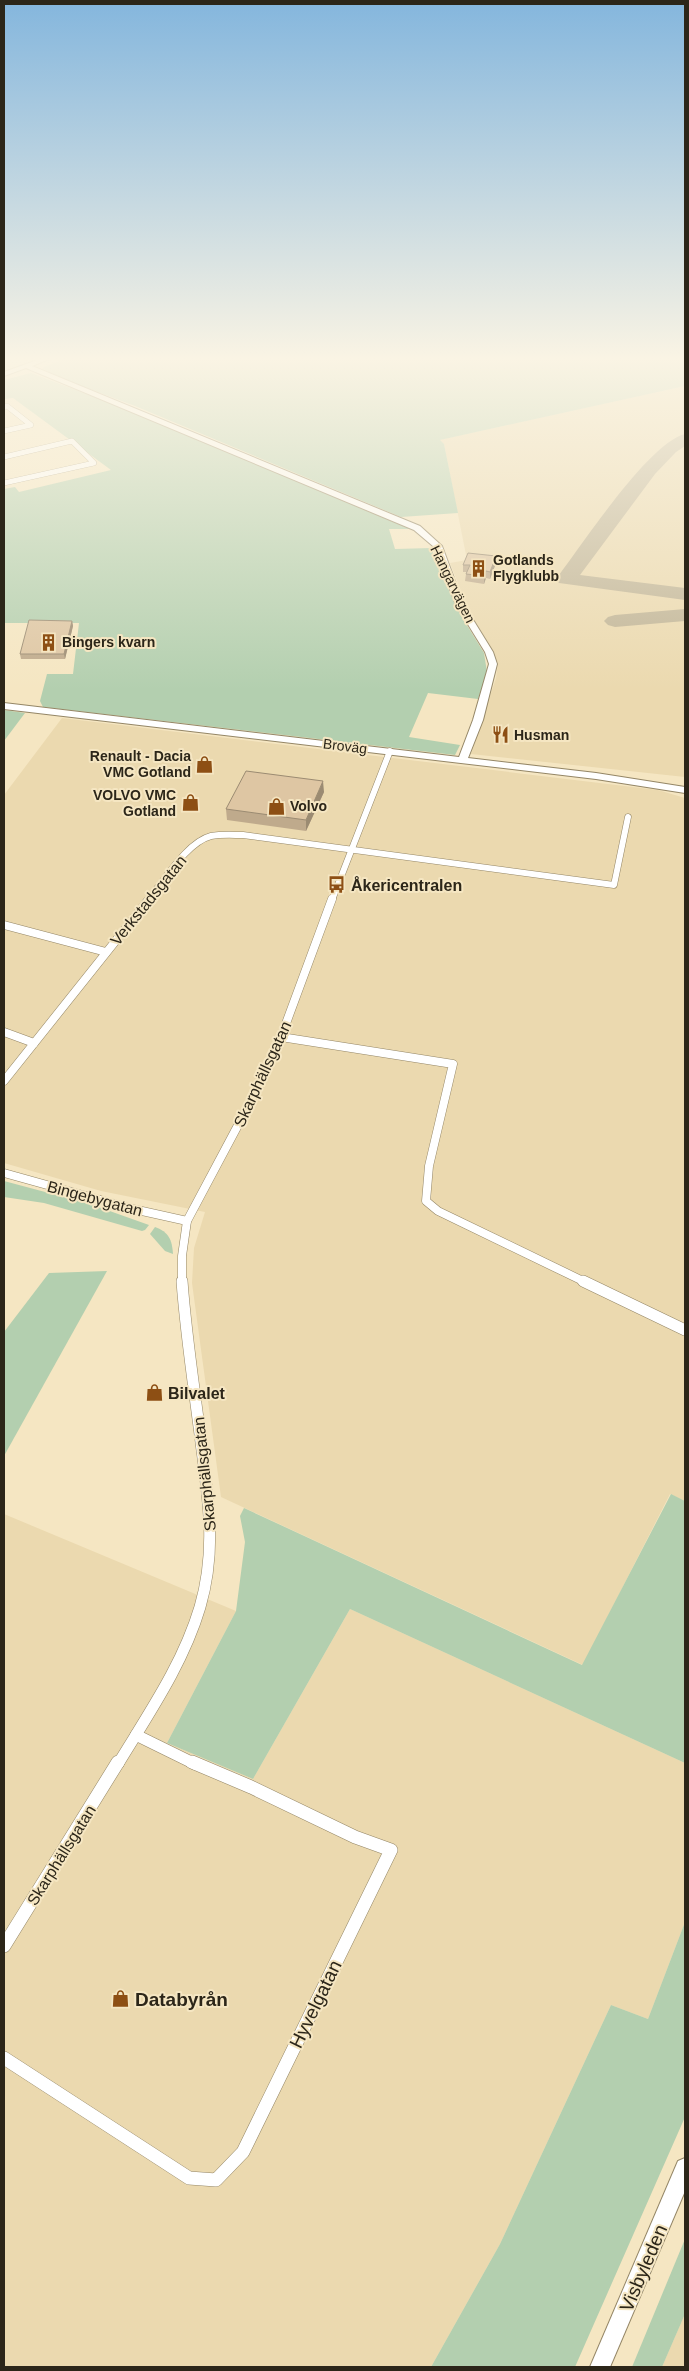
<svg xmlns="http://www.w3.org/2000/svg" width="689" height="2371" viewBox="0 0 689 2371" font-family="Helvetica,sans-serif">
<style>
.built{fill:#ebd9af}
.green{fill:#b3cfaf}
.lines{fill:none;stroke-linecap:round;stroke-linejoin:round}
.taxiway{fill:#c0b496;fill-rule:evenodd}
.street-far4-casing{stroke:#948666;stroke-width:5.5}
.street-far3-casing{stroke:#948666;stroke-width:7}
.street-far2-casing{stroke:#948666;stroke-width:9}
.street-far1-casing{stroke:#948666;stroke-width:12}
.street-casing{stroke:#948666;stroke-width:14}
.secondary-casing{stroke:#948666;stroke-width:2}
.street-far4{stroke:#fff;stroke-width:5}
.street-far3{stroke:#fff;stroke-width:6}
.street-far2{stroke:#fff;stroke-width:8}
.street-far1{stroke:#fff;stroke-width:11}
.street{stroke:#fff;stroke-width:13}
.secondary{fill:#fff;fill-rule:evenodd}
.wall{fill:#bfaa8c}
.shaded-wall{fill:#9b8b72}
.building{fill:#dec6a3;stroke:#9b8b72}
.labels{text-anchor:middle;stroke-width:4;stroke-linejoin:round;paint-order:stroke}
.far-poi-label{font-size:14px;font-weight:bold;fill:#2c2619;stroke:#f5e6c2;text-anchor:start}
.far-street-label{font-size:14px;fill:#2c2619;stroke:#f5e6c2}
.poi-label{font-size:16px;font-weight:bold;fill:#2c2619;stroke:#f5e6c2;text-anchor:start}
.street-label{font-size:16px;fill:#2c2619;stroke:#f5e6c2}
.near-poi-label{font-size:19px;font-weight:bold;fill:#2c2619;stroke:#f5e6c2;text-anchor:start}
.near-street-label{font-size:19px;fill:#2c2619;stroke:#f5e6c2}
</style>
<rect width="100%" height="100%" fill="#f5e6c2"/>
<g class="built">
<path d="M685,386v391l-214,-23 25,-76 2,-15 -30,-54 -18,-46 17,-3 -23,-116 -5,-4z"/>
<path d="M62,718l596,72 27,8v703l-15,-7 -87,171 -362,-168 -29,-214 2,-35 11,-36 -104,-21 -97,-28v-368z"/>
<path d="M4,1514l232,97 -69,132 86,36 97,-170 335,154v159l-37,97 -37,-14 -111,239 -69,123h-427z"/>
<path d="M685,2314v53h-23z"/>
</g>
<g class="green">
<path d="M66,358h619v28l-245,54 4,4 14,69 -57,4 -266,-111 -80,-30 -13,-8z"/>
<path d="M31,373l74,28 305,128h-21l6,20 36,-1 26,61 27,44 3,19 -9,27 -50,-6 -19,44 51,8 -5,10 -412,-48 -3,-6 7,-27h26l6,-51h-75v-134l11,-2 4,5 92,-22 -98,-72 -9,1v-19z"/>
<path d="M4,710l21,3 -21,28z"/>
<path d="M4,1181l86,23 59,21 -4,5 -3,1 -98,-28 -40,-6z"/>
<path d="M155,1227c14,5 17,13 18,27l-8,-3 -15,-17z"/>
<path d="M107,1271l-103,185v-124l45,-59z"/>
<path d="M671,1494l14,7v262l-335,-154 -97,170 -86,-36 69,-132 9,-69 -5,-26 4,-8 338,157z"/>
<path d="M685,1922v195l-110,250h-144l69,-123 111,-239 37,14z"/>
<path d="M685,2239v75l-23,53h-30z"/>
</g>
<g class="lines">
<g class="taxiway">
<path d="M685,434v12l-9,6 -21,22 -75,101 105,13v12l-126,-17 -3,-4 3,-4c25,-33 90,-132 126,-141z"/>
<path d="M685,609v12l-70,6 -7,-2 -4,-4 4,-4 7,-2z"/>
</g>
<defs>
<g id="street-far4">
<path d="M4,407l3,-1 24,19 -27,6"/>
<path d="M4,457l68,-16 22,22 -90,20"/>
</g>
<g id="street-far3">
<path d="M148,900c16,-19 39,-58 63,-64 11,-2 22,-1 32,-1l371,50 14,-68"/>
<path d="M332,900l58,-149"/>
</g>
<g id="street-far2">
<path d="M4,925l102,27"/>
<path d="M4,1032l30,11"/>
<path d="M281,1037l172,27 -24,102 -3,35 12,10 147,71"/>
<path d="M4,1081l145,-182"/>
<path d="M4,1173l129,36 54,12"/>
<path d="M182,1282v-26l5,-35 74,-139 20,-45 51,-138"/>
</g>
<g id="street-far1">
<path d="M583,1281l102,49"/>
<path d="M136,1735l59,29"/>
<path d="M118,1764c31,-51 65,-100 82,-157 16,-54 9,-103 2,-157 -7,-57 -16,-113 -20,-169"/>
</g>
<g id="street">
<path d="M4,1946l114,-184"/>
<path d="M4,2058l185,120 27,2 27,-28 148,-302 -36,-13 -104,-50 -59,-25"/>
</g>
<g id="secondary">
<path d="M43,358h9l-20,8 388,160 22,20 22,59 29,47 4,12 -14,56 -15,38 128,15 89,14v6l-89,-14 -592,-70v-6l455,54 14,-37 16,-56 -4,-12 -29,-47 -22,-58 -20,-17 -388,-162 -22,8v-4z"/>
<path d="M685,2158v33l-75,176h-20l88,-206z"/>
</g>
</defs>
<use href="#street-far4" class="street-far4-casing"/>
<use href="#street-far3" class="street-far3-casing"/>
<use href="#street-far2" class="street-far2-casing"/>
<use href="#street-far1" class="street-far1-casing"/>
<use href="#street" class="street-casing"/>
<use href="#secondary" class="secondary-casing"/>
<use href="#street-far4" class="street-far4"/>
<use href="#street-far3" class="street-far3"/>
<use href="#street-far2" class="street-far2"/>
<use href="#street-far1" class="street-far1"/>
<use href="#street" class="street"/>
<use href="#secondary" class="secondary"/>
</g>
<g class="wall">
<path d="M496,556v7l-6,16 -4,-1 -2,6 -19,-3 1,-7 1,-2h-4v-7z"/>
<path d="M72,621l1,5 -8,33h-44l-1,-5z"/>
<path d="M324,792l-18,39 -79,-11 -1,-11z"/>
</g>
<g class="shaded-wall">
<path d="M496,556v7l-6,16v-7z"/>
<path d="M486,571v7l-2,6v-8z"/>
<path d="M72,621l1,5 -8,33 -1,-5z"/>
<path d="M323,781l1,11 -18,39v-11z"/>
</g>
<g class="building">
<path d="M468,553l28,3 -6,16 -4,-1 -2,5 -18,-2 4,-9h-7z"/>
<path d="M29,620l43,1 -8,33h-44z"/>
<path d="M246,771l77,10 -17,39 -80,-11z"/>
</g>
<linearGradient id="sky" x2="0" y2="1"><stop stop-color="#84b6dd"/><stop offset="0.52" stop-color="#faf4e4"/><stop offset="1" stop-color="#faf4e4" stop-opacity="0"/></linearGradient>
<rect width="689" height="690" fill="url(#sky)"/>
<defs>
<symbol id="building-bare" viewBox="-9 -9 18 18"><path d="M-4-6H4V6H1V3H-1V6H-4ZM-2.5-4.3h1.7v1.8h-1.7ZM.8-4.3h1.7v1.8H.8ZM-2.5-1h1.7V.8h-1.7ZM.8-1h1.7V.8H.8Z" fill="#8d4f14" stroke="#f5e6c2" stroke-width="2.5" paint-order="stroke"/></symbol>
<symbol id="restaurant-bare" viewBox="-9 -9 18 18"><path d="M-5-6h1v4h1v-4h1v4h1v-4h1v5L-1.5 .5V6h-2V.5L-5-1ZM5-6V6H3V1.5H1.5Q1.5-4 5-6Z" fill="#8d4f14" stroke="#f5e6c2" stroke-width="2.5" paint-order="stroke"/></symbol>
<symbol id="shop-bare" viewBox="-9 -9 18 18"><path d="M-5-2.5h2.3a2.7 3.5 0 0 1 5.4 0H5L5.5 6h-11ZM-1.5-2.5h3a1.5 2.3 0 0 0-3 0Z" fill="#8d4f14" stroke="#f5e6c2" stroke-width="2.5" paint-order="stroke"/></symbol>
<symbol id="bus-bare" viewBox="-9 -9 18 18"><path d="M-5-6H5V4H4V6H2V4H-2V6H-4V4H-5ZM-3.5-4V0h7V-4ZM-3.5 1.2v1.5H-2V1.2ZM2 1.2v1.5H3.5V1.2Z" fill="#8d4f14" stroke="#f5e6c2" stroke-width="2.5" paint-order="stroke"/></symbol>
</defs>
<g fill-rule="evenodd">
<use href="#building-bare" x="466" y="556" width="25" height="25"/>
<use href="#building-bare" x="36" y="630" width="25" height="25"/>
<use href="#restaurant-bare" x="488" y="722" width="25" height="25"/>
<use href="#shop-bare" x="192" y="752" width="25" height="25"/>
<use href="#shop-bare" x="178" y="790" width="25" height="25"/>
<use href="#shop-bare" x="264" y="794" width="25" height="25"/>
<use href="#bus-bare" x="324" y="872" width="25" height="25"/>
<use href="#shop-bare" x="142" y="1380" width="25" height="25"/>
<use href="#shop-bare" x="108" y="1986" width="25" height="25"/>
</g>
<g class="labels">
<g class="far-poi-label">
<text x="493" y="565">Gotlands<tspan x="493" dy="16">Flygklubb</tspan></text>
<text x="62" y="647">Bingers kvarn</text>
<text x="514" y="740">Husman</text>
<text x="191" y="761" text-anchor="end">Renault - Dacia<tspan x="191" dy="16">VMC Gotland</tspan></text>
<text x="176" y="800" text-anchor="end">VOLVO VMC<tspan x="176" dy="16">Gotland</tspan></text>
<text x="290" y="811">Volvo</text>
</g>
<g class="far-street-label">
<text transform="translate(453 584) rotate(64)" y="5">Hangarvägen</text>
<text transform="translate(345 746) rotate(7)" y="5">Broväg</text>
</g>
<g class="poi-label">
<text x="351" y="891">Åkericentralen</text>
<text x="168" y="1399">Bilvalet</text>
</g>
<g class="street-label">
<text transform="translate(148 900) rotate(-51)" y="6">Verkstadsgatan</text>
<text transform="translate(262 1074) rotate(-65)" y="6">Skarphällsgatan</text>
<text transform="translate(95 1198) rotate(15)" y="6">Bingebygatan</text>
<text transform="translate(204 1474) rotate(-96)" y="6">Skarphällsgatan</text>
<text transform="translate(61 1855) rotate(-58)" y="6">Skarphällsgatan</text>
</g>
<g class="near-poi-label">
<text x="135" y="2006">Databyrån</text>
</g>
<g class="near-street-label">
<text transform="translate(315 2004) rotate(-64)" y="7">Hyvelgatan</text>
<text transform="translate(643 2268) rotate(-67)" y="7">Visbyleden</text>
</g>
</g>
<rect width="689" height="2371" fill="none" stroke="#2c2619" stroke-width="10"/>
</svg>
